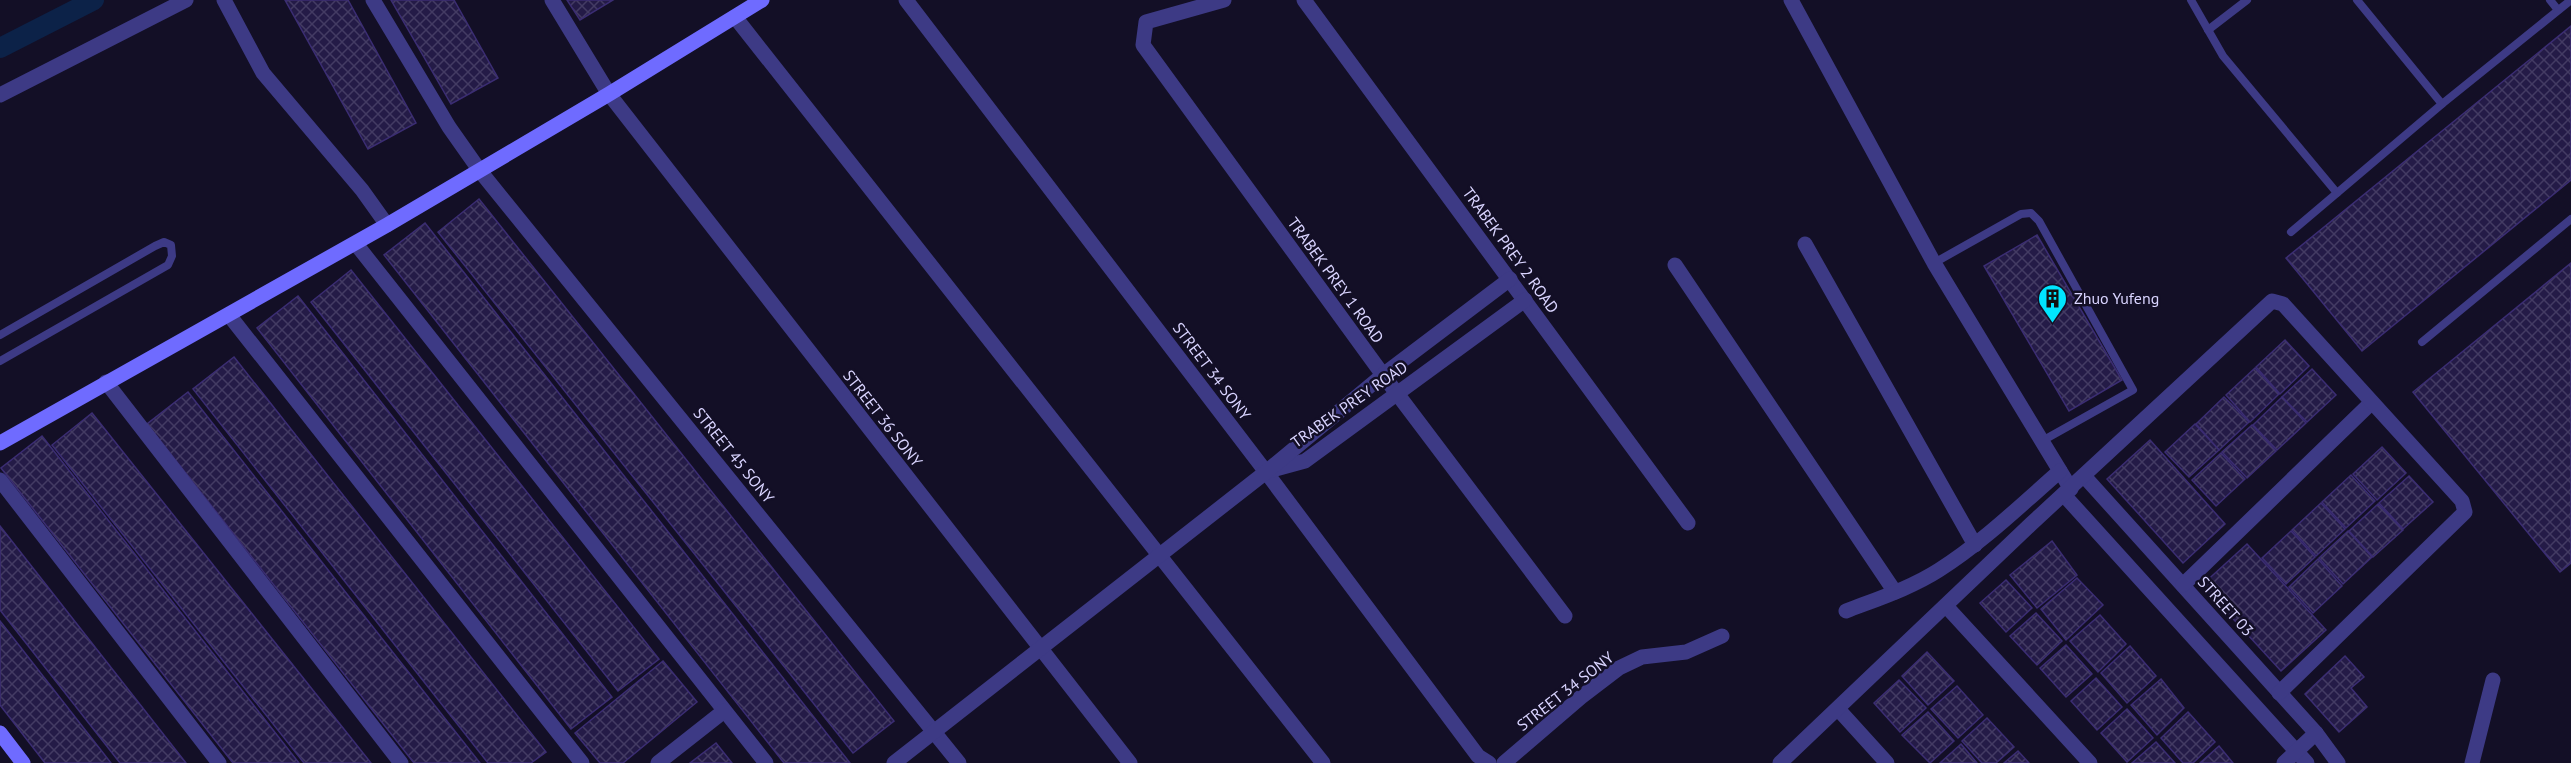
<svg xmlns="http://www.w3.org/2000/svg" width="2571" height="763" viewBox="0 0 2571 763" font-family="'PT Sans',sans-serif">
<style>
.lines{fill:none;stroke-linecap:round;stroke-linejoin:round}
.canal{stroke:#0c2248;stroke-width:20}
.building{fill:url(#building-cross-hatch);stroke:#3b2d73;stroke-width:1.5}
.lane{stroke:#3d3a85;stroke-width:8}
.street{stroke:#3d3a85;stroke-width:15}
.secondary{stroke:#6f6bff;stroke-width:15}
.labels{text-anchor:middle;stroke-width:5;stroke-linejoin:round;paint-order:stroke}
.street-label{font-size:16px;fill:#d9d4ff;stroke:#130f26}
.poi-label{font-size:16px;fill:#d9d4ff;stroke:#130f26;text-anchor:start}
</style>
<defs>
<pattern id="building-cross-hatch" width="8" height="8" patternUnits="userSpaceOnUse" patternTransform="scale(1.5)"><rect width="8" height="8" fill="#241b47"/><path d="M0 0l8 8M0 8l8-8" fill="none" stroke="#433b63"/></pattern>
</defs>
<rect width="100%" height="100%" fill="#130f26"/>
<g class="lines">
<path class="canal" d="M0,48l94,-48"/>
</g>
<g class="building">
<path d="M285,0h63l68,123 -48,26z"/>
<path d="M391,0h63l44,78 -47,26z"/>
<path d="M567,0h46l-33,20z"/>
<path d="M2571,26v154l-209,171 -76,-93z"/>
<path d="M479,199l415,522 -41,32 -415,-521z"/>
<path d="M425,223l425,540h-66l-400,-508z"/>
<path d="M2037,235l85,145 -53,31 -85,-145z"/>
<path d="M2571,263v300l-11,9 -147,-180z"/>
<path d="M351,270l308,389 -41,32 -307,-389z"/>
<path d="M298,296l314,401 -41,32 -314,-401z"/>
<path d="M2285,340l24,26 -29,28 -24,-27z"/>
<path d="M234,357l312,395 -15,11h-43l-295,-374z"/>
<path d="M2255,368l24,26 -29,28 -24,-27z"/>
<path d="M2312,369l24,26 -29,27 -25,-25z"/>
<path d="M188,392l292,371h-66l-267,-339z"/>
<path d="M2224,397l25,25 -30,28 -23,-26z"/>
<path d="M2282,397l24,26 -29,27 -24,-25z"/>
<path d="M92,413l279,350h-67l-252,-318z"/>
<path d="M2195,424l24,26 -30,27 -24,-25z"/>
<path d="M2252,425l24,26 -29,27 -25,-26z"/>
<path d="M42,436l257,327h-66l-232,-295z"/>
<path d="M2150,440l75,84 -42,39 -76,-84z"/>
<path d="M2382,447l24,26 -29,27 -24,-26z"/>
<path d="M2221,453l24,26 -29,27 -24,-26z"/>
<path d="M2351,475l24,26 -29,27 -24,-26z"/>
<path d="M2409,476l24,26 -30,27 -24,-26z"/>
<path d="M2321,503l24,26 -29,27 -24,-26z"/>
<path d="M2378,504l25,26 -30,27 -24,-26z"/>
<path d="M0,526l186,237h-66l-120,-153z"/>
<path d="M2291,531l24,26 -29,27 -24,-26z"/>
<path d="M2348,531l24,26 -29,27 -24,-26z"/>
<path d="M2052,541l25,34 -40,33 -27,-33z"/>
<path d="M2247,544l79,86 -45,41 -79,-86z"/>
<path d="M2318,559l24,27 -29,27 -24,-26z"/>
<path d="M2077,578l26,27 -37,35 -25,-31z"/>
<path d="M2006,580l26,28 -26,24 -26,-29z"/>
<path d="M2036,613l26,28 -25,24 -27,-29z"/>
<path d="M2100,615l26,29 -28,28 -28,-31z"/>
<path d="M0,621l111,142h-66l-45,-58z"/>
<path d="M2066,645l26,29 -26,23 -26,-29z"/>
<path d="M2130,646l26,30 -29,27 -26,-30z"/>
<path d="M1927,652l27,29 -26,24 -26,-29z"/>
<path d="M2345,656l19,21 -13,11 16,19 -28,25 -34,-38z"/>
<path d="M663,661l34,41 -74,61h-23l-25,-30z"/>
<path d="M2096,678l26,29 -25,23 -26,-29z"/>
<path d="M2161,679l23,29 -27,27 -26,-30z"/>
<path d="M1899,680l27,28 -26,24 -26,-29z"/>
<path d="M1957,686l26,29 -25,23 -27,-29z"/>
<path d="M2127,709l26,29 -26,24 -26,-29z"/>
<path d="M1928,712l26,29 -24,22 -28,-28z"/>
<path d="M2188,712l27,30 -22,21h-10l-22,-25z"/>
<path d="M1987,718l27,29 -18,16h-14l-20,-22z"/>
<path d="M2156,742l19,21h-43z"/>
<path d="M716,743l16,20h-42z"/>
<path d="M1961,744l16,19h-37z"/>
<path d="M2219,746l14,17h-33z"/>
<path d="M2018,751l11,12h-25z"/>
</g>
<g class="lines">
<g class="lane">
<path d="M2191,0l32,56 114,137"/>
<path d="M2357,0l85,104"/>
<path d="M2550,0l8,10"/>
<path d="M2208,30l39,-30"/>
<path d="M2291,232l151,-128 129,-104"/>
<path d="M1934,263l87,-49 10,-1 8,8 94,169 -91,51"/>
<path d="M0,335l155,-89 9,-4 7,3 1,11 -4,9 -168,96"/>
<path d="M2422,342l149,-123"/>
</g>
<g class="street">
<path d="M224,0l39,73 99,117 25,35"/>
<path d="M373,0l76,127 31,44 479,592"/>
<path d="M552,0l57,94 521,669"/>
<path d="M906,0l360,472 212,284 11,7"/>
<path d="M1224,0l-78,22 -3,23 240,330 182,241"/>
<path d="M1304,0l384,523"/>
<path d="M1791,0l143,263 137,226"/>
<path d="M735,17l588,746"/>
<path d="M0,95l186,-95"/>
<path d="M356,244l410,519"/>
<path d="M1805,244l170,301"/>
<path d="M1675,265l220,327"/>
<path d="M229,315l353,448"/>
<path d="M106,382l295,381"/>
<path d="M1272,470l33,-9 220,-161"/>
<path d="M2084,476l232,257 22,30"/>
<path d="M0,480l219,283"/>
<path d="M2064,495l243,268"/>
<path d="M2183,585l188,-182"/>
<path d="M1946,606l144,157"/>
<path d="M1846,611c31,-12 65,-23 93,-41 44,-28 82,-65 121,-99"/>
<path d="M1838,709l49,54"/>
<path d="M658,763l66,-52"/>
<path d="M894,763l372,-291 117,-97 127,-96"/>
<path d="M1504,763l77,-66 38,-29 23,-11 44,-5 36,-16"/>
<path d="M1780,763l251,-239 241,-223 11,3 179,197 3,11 -186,181"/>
<path d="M2284,763l32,-30"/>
<path d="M2472,763l21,-83"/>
</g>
<g class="secondary">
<path d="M0,443l387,-218 222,-131 153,-94"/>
<path d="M0,733l23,30"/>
</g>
</g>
<defs>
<symbol id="building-pin" viewBox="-11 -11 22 30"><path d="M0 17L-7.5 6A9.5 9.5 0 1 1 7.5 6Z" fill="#00e5ff" stroke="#130f26"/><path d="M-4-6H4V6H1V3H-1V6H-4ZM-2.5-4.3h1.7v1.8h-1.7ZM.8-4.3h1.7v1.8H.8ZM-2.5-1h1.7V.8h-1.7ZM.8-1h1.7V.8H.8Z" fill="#111"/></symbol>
</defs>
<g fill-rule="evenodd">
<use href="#building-pin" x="2036" y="282" width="33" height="45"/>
</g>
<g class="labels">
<g class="street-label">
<text transform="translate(1511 250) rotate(54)" y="6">TRABEK PREY 2 ROAD</text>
<text transform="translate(1336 280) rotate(54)" y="6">TRABEK PREY 1 ROAD</text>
<text transform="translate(1212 371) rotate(53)" y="6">STREET 34 SONY</text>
<text transform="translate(1349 404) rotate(-35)" y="6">TRABEK PREY ROAD</text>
<text transform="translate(883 418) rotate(52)" y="6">STREET 36 SONY</text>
<text transform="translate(734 455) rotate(51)" y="6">STREET 45 SONY</text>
<text transform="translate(2226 606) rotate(48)" y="6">STREET 03</text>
<text transform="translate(1565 691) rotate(-38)" y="6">STREET 34 SONY</text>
</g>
<g class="poi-label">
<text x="2074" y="304">Zhuo Yufeng</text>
</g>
</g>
</svg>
